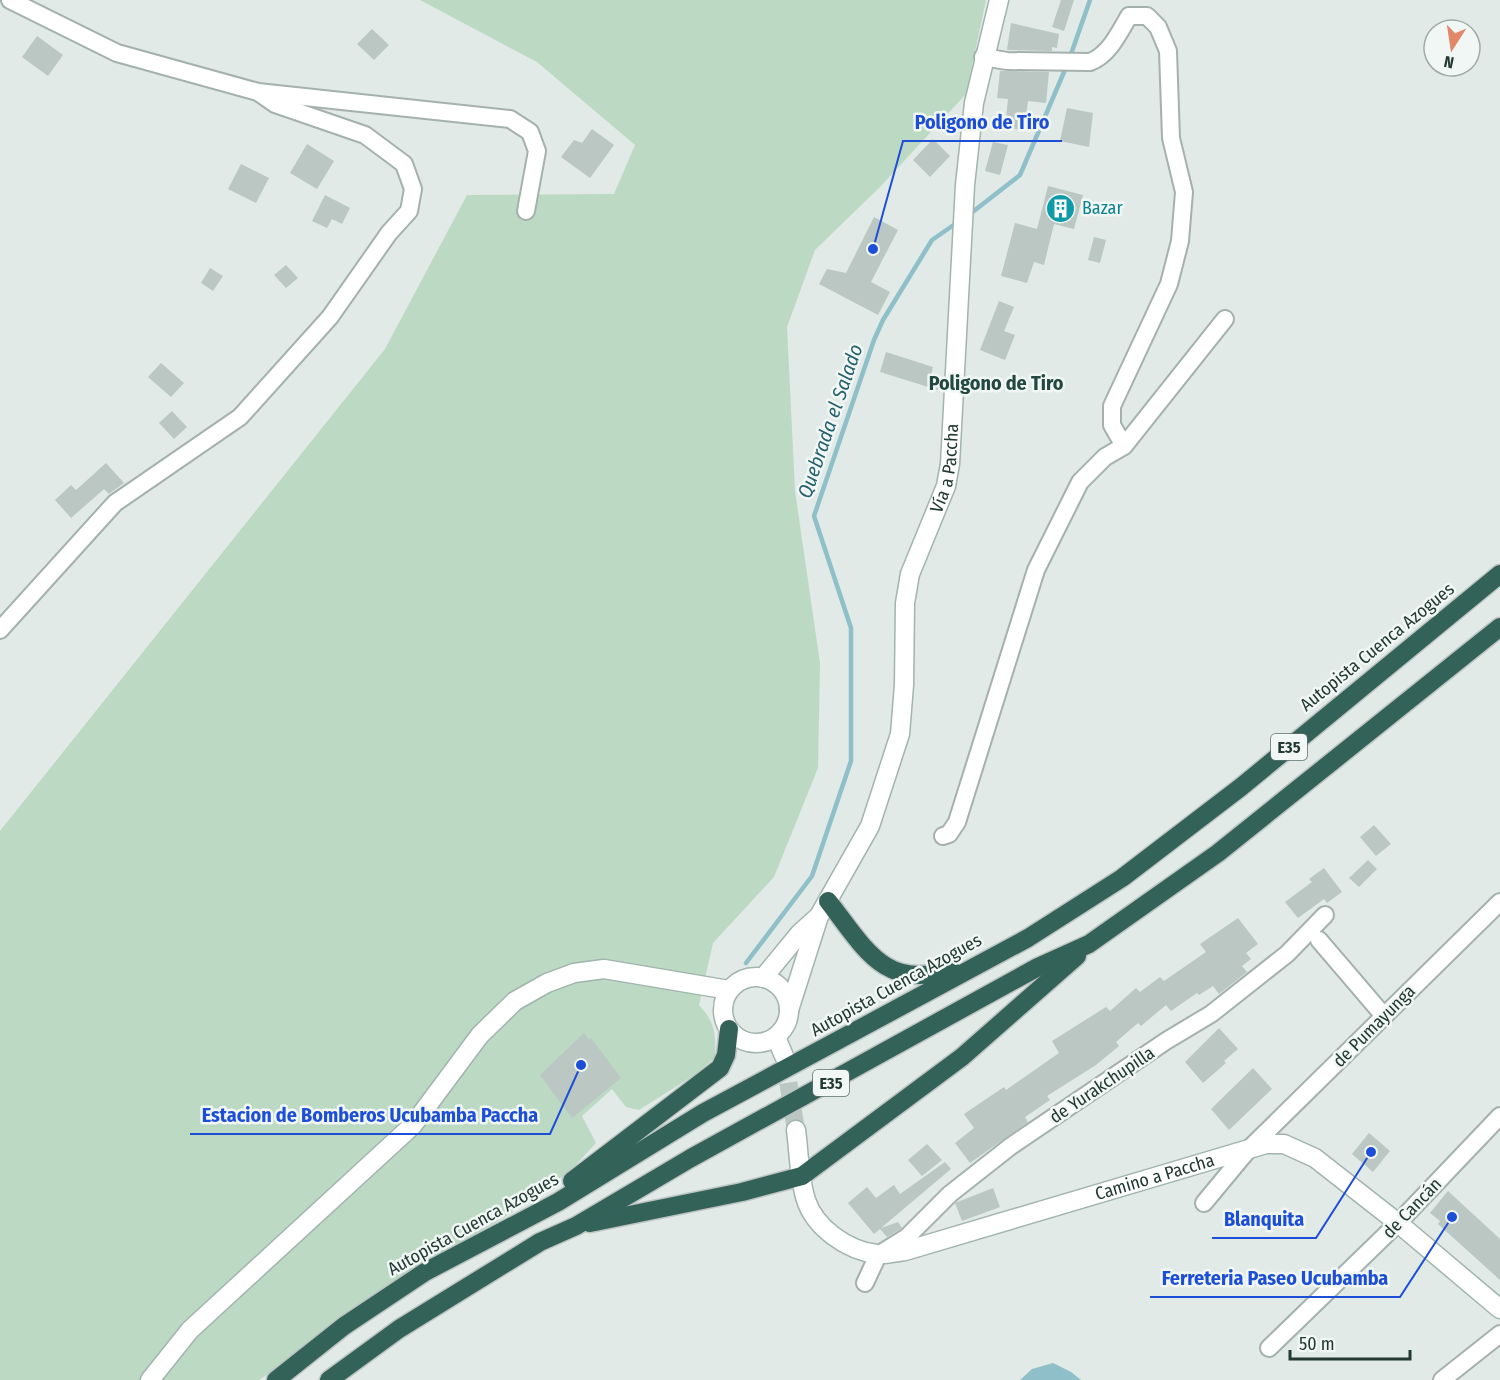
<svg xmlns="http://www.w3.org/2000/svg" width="1500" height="1380" viewBox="0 0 1500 1380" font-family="'Fira Sans Condensed',sans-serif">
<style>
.green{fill:#bcd9c4}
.water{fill:#8fbfc9}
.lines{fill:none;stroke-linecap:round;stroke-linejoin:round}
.stream{stroke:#8fbfc9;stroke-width:4.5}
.building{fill:#bac7c2}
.secondary-tunnel{stroke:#bbc7c2;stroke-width:18;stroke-dasharray:18 9;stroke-linecap:butt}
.street-casing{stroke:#a4b1ad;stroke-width:20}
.secondary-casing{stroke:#a1b4ae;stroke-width:21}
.highway-casing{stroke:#bdc4c2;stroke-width:21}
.street{stroke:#fff;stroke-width:16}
.secondary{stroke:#fff;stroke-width:18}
.highway{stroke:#336259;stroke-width:18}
.labels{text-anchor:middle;stroke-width:5;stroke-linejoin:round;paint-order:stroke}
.shield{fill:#f1f7f4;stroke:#61726d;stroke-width:1.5}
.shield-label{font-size:16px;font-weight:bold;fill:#233933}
.culture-label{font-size:18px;fill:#0d838f;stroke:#f1f7f4;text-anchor:start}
.street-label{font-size:18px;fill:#233933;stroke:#f1f7f4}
.neighbourhood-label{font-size:20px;font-weight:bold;fill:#224840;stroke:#f1f7f4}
.water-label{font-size:20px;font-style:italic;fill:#24616e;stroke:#f1f7f4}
.leader{fill:none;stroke:#1d4ed8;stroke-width:2}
.callout-dot{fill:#1d4ed8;stroke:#f1f7f4;stroke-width:2}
.callout-label{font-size:20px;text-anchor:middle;font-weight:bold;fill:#1d4ed8;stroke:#f1f7f4;stroke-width:5;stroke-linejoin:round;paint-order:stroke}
</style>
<rect width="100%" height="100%" fill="#e1eae6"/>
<path class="green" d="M420,0h566l-20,94 -86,93 -65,63 -28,77 8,164 25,172 -2,105 -44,109 -61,66 -14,62c16,17 17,29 16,52l-16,15 -60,38 -13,-3 -14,-18 -30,27 14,27 -26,28 -48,35 -122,76 -141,98h-259v-549l385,-482 82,-154 147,-1 21,-49 -98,-83z"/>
<path class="water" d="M1053,1363l18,9 10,8h-61l12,-11z"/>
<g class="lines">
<g class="stream">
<path d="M1070,57l20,-57"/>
<path d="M970,214l50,-39 47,-110"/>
<path d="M746,963l66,-87 39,-115v-133l-37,-112 60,-176 9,-20 49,-80 26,-18"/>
</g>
</g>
<g class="building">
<path d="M1061,0h13l-10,31 -12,-4z"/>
<path d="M1011,23l48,11 -2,14 -5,-1v4l-45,-1z"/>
<path d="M372,29l17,16 -15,15 -17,-16z"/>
<path d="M37,36l26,19 -15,21 -26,-19z"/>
<path d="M1000,71l49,1 -3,31 -18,-2 -4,29 -19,-2 3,-29 -11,-1z"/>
<path d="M1067,108l26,5 -4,34 -29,-6z"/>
<path d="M592,129l22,16 -24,33 -29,-21 13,-17 8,3z"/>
<path d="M933,139l17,17 -20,21 -17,-17z"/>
<path d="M993,142l15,3 -8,30 -15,-4z"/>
<path d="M307,144l27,17 -17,28 -27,-16z"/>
<path d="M241,164l28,14 -13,25 -28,-14z"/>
<path d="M1048,186l35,9 -9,34 -20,-5 -10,41 -10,-3 -7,21 -26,-7 14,-53 22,6z"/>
<path d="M325,195l25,13 -8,16 -10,-5 -5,9 -15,-7z"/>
<path d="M874,217l24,13 -27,52 19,10 -12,23 -59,-31 8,-15 19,4z"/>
<path d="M1094,237l12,3 -6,23 -12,-3z"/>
<path d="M286,265l12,13 -12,10 -12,-13z"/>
<path d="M210,268l13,8 -10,15 -12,-8z"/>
<path d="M999,301l15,6 -10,24 11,4 -10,25 -25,-10z"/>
<path d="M886,352l47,15 -2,8 10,3 -3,12 -58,-18z"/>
<path d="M161,363l23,20 -13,14 -23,-20z"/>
<path d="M172,411l15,16 -13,12 -15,-16z"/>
<path d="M106,463l18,20 -15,11 -5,-5 -33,29 -16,-18 16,-15 5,5z"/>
<path d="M1374,825l17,19 -15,12 -16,-19z"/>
<path d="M1368,860l9,9 -18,18 -10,-9z"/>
<path d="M1324,868l18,24 -15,11 -3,-4 -26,19 -13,-16 27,-20 -3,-3z"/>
<path d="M1238,918l20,26 -12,9 5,6 -9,7 5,6 -28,22 -6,-8 -14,9 -2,-2 -26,18 -5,-6 -25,21 -3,-3 -22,19 3,4 -23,19 -49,31 3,4 -25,17 3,5 -58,41 -15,-20 19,-15 -10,-14 40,-27 2,3 53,-37 -7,-12 54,-34 4,4 26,-23 4,4 20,-15 4,4 42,-29 -6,-8z"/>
<path d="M1219,1028l19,21 -14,12 2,2 -23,20 -18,-21z"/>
<path d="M584,1033l5,7 2,-2 30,40 -49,40 -32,-43z"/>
<path d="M1253,1068l19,21 -43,41 -18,-21z"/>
<path d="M1369,1133l21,18 -17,21 -21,-18z"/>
<path d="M927,1144l15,16 -20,16 -14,-16z"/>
<path d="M945,1162l6,7 -70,59 17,-6 4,6 -15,9 -7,-8 -6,5 -26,-31 19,-16 9,11 18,-13 6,9z"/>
<path d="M993,1188l7,19 -38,14 -7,-18z"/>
<path d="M1448,1191l52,48v41l-62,-56 2,-3 -10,-8z"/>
</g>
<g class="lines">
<path class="secondary-tunnel" d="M784,1056l12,74"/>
<defs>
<g id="street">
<path d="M10,0l107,53 141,39 252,27 20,13 7,19 -11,60"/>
<path d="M1124,446l101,-127"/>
<path d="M0,630l115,-127 125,-86 90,-100 59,-84 20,-22 4,-22 -9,-25 -39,-29 -90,-31 -17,-12"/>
<path d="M943,836l6,-2 8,-12 79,-252 44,-88 25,-25 19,-11 -12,-21v-19l57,-122 11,-43 4,-49 -13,-54 -3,-87 -10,-24 -11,-11h-18c-10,17 -20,39 -39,46l-83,-1 -24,-4"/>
<path d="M1319,940l65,76"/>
<path d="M1204,1203l44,-53 252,-248"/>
<path d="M865,1283l13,-28 29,-18 43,-43 61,-48 155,-105 45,-27 76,-60 38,-39"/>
<path d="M1269,1348l129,-125 102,-107"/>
<path d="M1442,1380l58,-46"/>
</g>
<g id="secondary">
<circle cx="756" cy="1010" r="33"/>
<path d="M763,978l37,-45 19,-17"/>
<path id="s1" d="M789,1010l30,-94 51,-90 30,-92 4,-49 1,-82 5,-29 36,-88 4,-22 15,-279 9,-82 25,-103"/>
<path d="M776,1037l8,19"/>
<path id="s2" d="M796,1130c3,22 3,49 10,70 9,28 42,51 71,54 9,1 19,-2 28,-3l361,-107h18l31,14 83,65 102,86"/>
<path d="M150,1380l40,-50 223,-205 67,-90 35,-34 32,-18 27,-10 30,-4 125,21"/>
</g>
<g id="highway">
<path d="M828,901c36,46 57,91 123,68"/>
<path d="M572,1181l148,-113 6,-13 3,-26"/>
<path d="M590,1223l152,-31 60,-16 160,-119 115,-101"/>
<path d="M276,1380l68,-54 81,-54 133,-70 145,-89 325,-175 94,-60 119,-91 259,-213"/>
<path d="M329,1380l70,-51 141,-87 36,-16 115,-68 347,-191 51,-23 129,-91 282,-226"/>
</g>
</defs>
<use href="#street" class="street-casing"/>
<use href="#secondary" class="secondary-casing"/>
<use href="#highway" class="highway-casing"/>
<use href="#street" class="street"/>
<use href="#secondary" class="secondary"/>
<use href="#highway" class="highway"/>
</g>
<defs>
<symbol id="building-disc" viewBox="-11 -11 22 22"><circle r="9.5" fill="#0f9aa8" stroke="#f1f7f4"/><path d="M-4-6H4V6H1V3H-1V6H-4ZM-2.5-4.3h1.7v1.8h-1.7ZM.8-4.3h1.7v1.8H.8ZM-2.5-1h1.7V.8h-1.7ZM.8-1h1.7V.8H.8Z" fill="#fff"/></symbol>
</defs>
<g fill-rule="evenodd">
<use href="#building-disc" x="1044" y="192" width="33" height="33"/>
</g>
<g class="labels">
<g class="shield">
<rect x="1271" y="734" width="36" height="26" rx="4.5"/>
<rect x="813" y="1070" width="36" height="26" rx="4.5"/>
</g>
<g class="shield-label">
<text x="1289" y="753">E35</text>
<text x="831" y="1089">E35</text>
</g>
<g class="culture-label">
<text x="1082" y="214">Bazar</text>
</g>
<g class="street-label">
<text dy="6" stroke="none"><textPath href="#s1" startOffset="572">Vía a Paccha</textPath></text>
<text transform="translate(1377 647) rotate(-39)" y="6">Autopista Cuenca Azogues</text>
<text transform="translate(896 985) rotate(-29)" y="6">Autopista Cuenca Azogues</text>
<text transform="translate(1374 1026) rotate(-45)" y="6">de Pumayunga</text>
<text transform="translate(1102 1085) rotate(-34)" y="6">de Yurakchupilla</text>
<text dy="6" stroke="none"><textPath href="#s2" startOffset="453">Camino a Paccha</textPath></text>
<text transform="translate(1412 1208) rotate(-46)" y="6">de Cancán</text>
<text transform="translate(473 1224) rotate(-29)" y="6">Autopista Cuenca Azogues</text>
</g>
<g class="neighbourhood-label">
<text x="996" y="390">Poligono de Tiro</text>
</g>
<g class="water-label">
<text transform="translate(830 421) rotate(-71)" y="7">Quebrada el Salado</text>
</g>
</g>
<path class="leader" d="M873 249L903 141H1062M581 1065L550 1134H190M1371 1152L1316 1238H1212M1452 1217L1400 1297H1150"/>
<g class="callout-dot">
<circle cx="873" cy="249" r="6"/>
<circle cx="581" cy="1065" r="6"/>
<circle cx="1371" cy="1152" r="6"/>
<circle cx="1452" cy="1217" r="6"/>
</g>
<g class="callout-label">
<text x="982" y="129">Poligono de Tiro</text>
<text x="370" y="1122">Estacion de Bomberos Ucubamba Paccha</text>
<text x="1264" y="1226">Blanquita</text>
<text x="1275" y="1285">Ferreteria Paseo Ucubamba</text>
</g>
<g transform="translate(1452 48) rotate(192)"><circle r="28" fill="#f1f7f4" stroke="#9faba7" stroke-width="1.5"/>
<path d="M0-4.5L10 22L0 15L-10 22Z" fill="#e28767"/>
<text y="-9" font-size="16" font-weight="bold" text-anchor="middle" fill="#233933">N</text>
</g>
<path d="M1290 1350v9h120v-9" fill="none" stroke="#233933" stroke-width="3"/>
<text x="1299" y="1350" font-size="18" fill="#233933" stroke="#f1f7f4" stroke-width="4.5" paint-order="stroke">50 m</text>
</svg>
